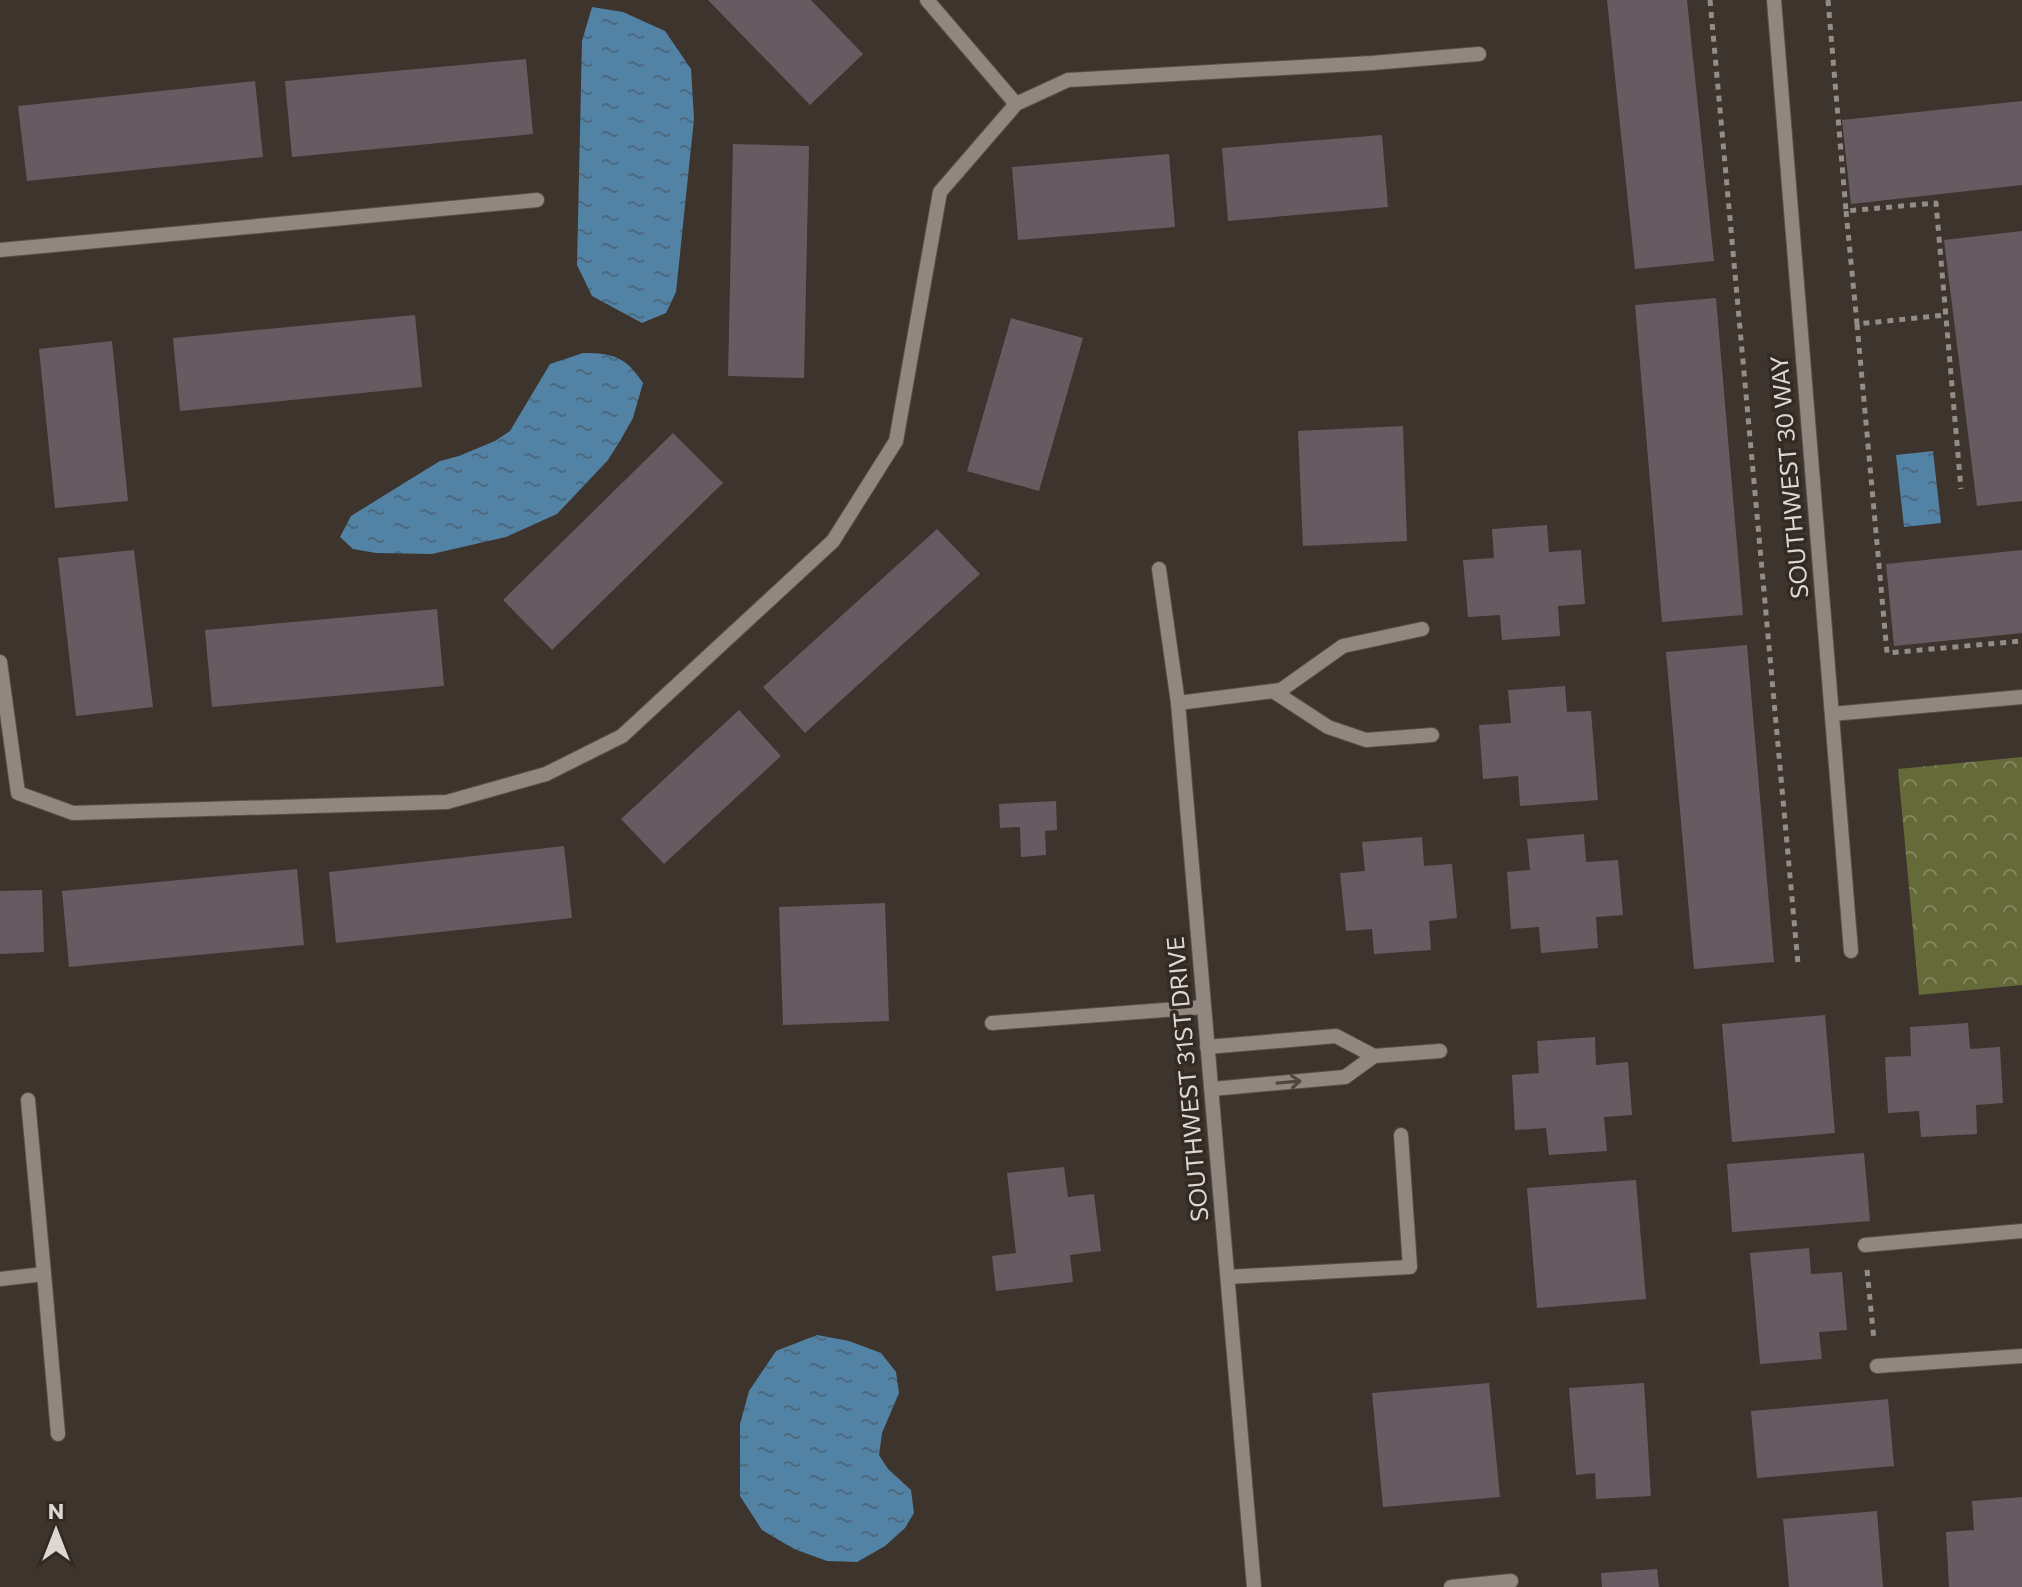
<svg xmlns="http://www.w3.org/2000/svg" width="2022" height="1587" viewBox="0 0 2022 1587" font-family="Commissioner,sans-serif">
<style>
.forest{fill:url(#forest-crowns)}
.water{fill:url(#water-ripples)}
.building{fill:#665b61}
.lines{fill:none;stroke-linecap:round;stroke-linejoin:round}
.minor-casing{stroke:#58504b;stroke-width:16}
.path{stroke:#938c87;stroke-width:5;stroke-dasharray:6 6;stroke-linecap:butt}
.minor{stroke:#928780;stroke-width:14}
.oneway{stroke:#504640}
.labels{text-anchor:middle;stroke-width:7;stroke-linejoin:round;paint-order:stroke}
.street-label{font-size:24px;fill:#ddd7d3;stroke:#332a24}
</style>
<defs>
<pattern id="forest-crowns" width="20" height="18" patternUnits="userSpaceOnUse" patternTransform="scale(2)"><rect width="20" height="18" fill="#646b38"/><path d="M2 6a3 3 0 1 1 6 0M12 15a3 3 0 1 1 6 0" fill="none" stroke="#81865d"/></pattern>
<pattern id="water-ripples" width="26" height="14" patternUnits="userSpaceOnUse" patternTransform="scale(2)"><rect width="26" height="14" fill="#5282a4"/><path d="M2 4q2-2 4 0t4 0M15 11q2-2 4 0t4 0" fill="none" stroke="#4c6b81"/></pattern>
</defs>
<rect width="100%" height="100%" fill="#3d342e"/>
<path class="forest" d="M2022,757v228l-103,10 -21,-226z"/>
<g class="water">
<path d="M592,7l31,5 42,19 26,38 3,50 -18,173 -10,21 -24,10 -50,-27 -15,-31 5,-224z"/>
<path d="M583,353c30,0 43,4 60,30l-10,35 -13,23 -12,19 -51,54 -51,23 -74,17 -56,-1 -23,-4 -13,-12 11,-21 71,-44 18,-11 19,-5 36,-15 15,-10 40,-67z"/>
<path d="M1933,451l8,72 -37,4 -8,-72z"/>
<path d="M817,1335l32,6 32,12 15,19 3,21 -17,40 -3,22 9,14 23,21 3,23 -9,15 -20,18 -28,16 -30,-1 -33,-12 -32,-19 -22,-34v-72l9,-33 27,-40z"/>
</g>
<g class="building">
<path d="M708,0h103l52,54 -53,51z"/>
<path d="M1607,0h80l27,261 -79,8z"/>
<path d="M526,59l7,75 -241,23 -7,-76z"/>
<path d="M255,81l8,76 -236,24 -9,-75z"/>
<path d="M2022,101v84l-171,19 -9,-84z"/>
<path d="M1382,135l6,72 -160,14 -6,-73z"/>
<path d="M733,144l76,2 -5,232 -76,-2z"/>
<path d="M1169,154l6,73 -157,13 -6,-73z"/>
<path d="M2022,231v270l-45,5 -33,-266z"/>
<path d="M1716,298l27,317 -81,7 -27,-317z"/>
<path d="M415,315l7,72 -242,24 -7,-73z"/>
<path d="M1011,318l72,20 -44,153 -72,-20z"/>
<path d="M112,341l16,160 -73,7 -16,-159z"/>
<path d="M1403,426l4,115 -104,5 -5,-115z"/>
<path d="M673,433l50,50 -171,167 -49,-50z"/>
<path d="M1547,525l2,27 32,-2 4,54 -27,2 2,30 -58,4 -2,-25 -32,2 -5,-57 31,-2 -2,-29z"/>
<path d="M937,529l43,45 -175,159 -42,-46z"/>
<path d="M134,550l19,157 -77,9 -18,-158z"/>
<path d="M2022,550v83l-128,13 -8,-82z"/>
<path d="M437,609l7,77 -232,21 -7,-77z"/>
<path d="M1747,645l27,317 -80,7 -28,-317z"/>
<path d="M1565,686l2,26 24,-1 7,89 -78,6 -2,-30 -35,3 -4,-54 32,-2 -3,-33z"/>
<path d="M739,710l42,46 -117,108 -43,-45z"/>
<path d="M1056,801l1,29 -12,1 1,24 -25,2 -1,-30 -20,1 -1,-24z"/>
<path d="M1584,834l2,28 32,-2 5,55 -27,2 2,31 -57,5 -2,-26 -28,2 -4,-57 23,-2 -3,-31z"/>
<path d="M1422,837l2,29 28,-2 5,54 -28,3 2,29 -57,4 -2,-25 -26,2 -6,-58 25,-2 -3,-29z"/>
<path d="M564,846l8,72 -236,25 -7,-71z"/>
<path d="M297,869l7,76 -235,22 -7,-76z"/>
<path d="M42,890l2,62 -44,2v-63z"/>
<path d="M885,903l4,118 -106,4 -4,-118z"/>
<path d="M1825,1015l10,118 -103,9 -10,-118z"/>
<path d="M1968,1023l2,26 30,-2 3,56 -27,2 1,29 -56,3 -2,-26 -31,2 -3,-56 26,-1 -1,-29z"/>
<path d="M1595,1037l1,28 32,-3 4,53 -28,2 3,34 -58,4 -3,-27 -31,2 -3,-55 27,-2 -2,-32z"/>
<path d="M1864,1153l6,68 -138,11 -5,-68z"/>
<path d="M1064,1167l4,30 26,-3 7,57 -31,4 3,27 -77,9 -4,-35 24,-3 -9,-80z"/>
<path d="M1636,1180l10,119 -109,9 -10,-120z"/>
<path d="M1809,1248l2,26 31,-2 5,58 -28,2 3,27 -62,5 -10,-111z"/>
<path d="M1489,1383l11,114 -117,10 -11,-114z"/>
<path d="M1644,1383l7,113 -55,3 -1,-26 -19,2 -7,-87z"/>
<path d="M1888,1399l6,67 -137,12 -6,-67z"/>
<path d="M2022,1497v90h-73l-3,-55 28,-2 -2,-29z"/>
<path d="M1877,1511l6,76h-94l-6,-68z"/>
<path d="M1657,1569l2,18h-57l-1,-14z"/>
</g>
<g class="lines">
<defs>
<g id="minor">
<path d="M927,0l89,104"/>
<path d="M1774,0l77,951"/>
<path d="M0,250l537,-50"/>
<path d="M1159,569l19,134 76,884"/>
<path d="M0,662l18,131 55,20 374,-11 99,-28 76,-38 211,-195 63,-100 44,-249 76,-88 52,-24 304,-17 107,-9"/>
<path d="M1273,691l55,36 38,13 66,-5"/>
<path d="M1178,703l103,-13 62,-44 79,-17"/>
<path d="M1832,714l190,-17"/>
<path d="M992,1023l212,-16"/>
<path d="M1207,1047l129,-11 38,20 -29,21 -133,12"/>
<path d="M1374,1056l66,-5"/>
<path d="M1865,1245l157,-14"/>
<path d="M44,1274l14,160"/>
<path d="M1228,1277l182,-10 -9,-132"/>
<path d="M0,1279l44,-5 -16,-174"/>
<path d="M1877,1366l145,-10"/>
<path d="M1451,1587l60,-6"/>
</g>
</defs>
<use href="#minor" class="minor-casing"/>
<g class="path">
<path d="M1710,0l88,964"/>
<path d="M1828,0l18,211 90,-8 25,286"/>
<path d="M1846,211l11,113 89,-9"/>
<path d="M1857,324l30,329 135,-12"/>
<path d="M1867,1270l7,70"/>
</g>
<use href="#minor" class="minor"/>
</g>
<defs><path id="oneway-shaft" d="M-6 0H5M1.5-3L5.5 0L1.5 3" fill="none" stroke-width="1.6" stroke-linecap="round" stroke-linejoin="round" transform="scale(2)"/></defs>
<use class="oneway" href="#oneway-shaft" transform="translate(1289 1082) rotate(-5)"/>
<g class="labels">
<g class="street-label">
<text transform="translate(1790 477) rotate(-95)" y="8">SOUTHWEST 30 WAY</text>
<text transform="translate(1188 1079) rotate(-95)" y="8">SOUTHWEST 31ST DRIVE</text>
</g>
</g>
<g transform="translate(56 1531)" stroke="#332a24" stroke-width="6" paint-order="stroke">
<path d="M0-6L14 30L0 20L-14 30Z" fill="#ddd7d3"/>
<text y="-12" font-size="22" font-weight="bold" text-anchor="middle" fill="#ddd7d3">N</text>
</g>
</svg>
